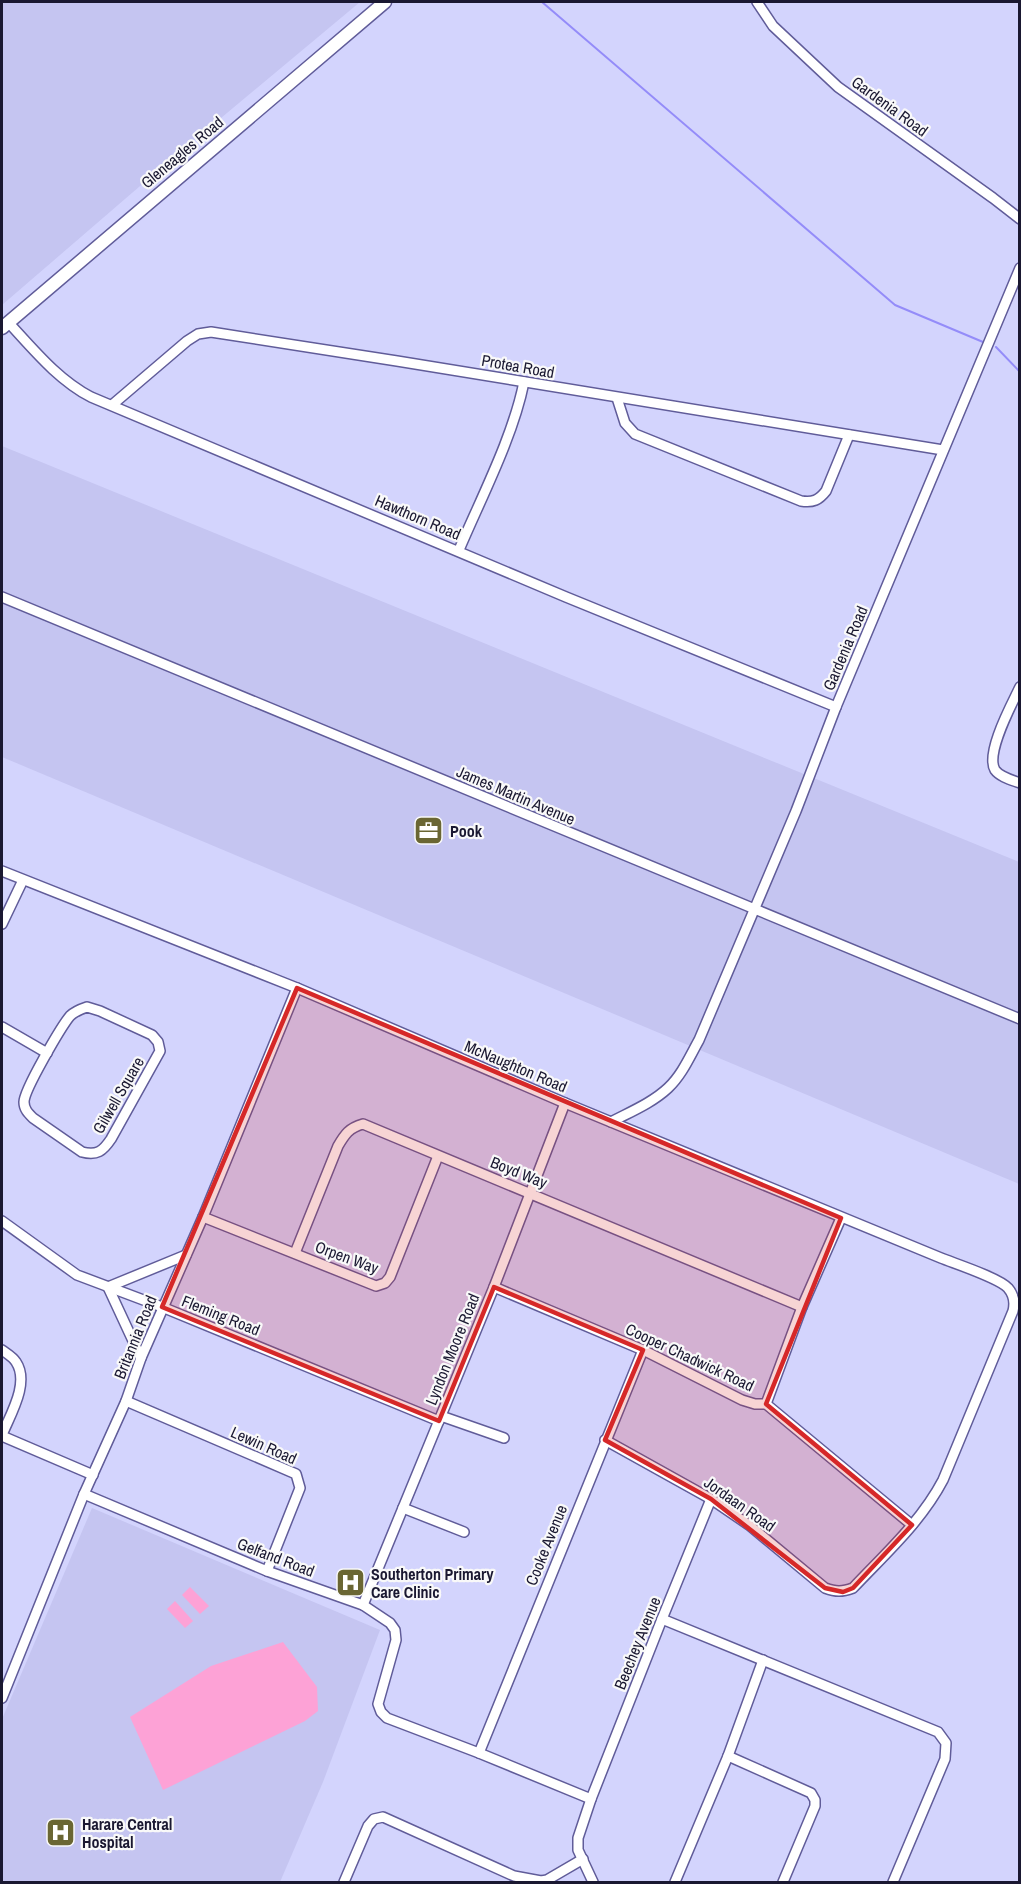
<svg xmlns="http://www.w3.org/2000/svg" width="1021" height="1884" viewBox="0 0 1021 1884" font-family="'Archivo Narrow',sans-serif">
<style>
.built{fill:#c5c5f1}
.green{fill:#fda2d6}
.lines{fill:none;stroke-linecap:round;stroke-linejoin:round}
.stream{stroke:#948cf9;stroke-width:2}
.street-casing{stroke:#605c99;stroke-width:12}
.secondary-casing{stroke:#605c99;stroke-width:15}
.street{stroke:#fff;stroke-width:9}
.secondary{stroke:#fff;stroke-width:12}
.marked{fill:#d62828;fill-opacity:0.2;stroke:#d62828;stroke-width:4.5;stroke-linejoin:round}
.labels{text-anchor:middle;stroke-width:4.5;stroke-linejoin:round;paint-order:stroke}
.street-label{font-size:16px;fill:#1a1831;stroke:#f9f9f9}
.poi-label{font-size:16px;font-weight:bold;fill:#1a1831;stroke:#f9f9f9;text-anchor:start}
</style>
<rect width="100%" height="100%" fill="#d3d4fd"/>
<g class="built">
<path d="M2,2h358l-206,172 -152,131z"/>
<path d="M2,446l1017,416v322l-1017,-427z"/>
<path d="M92,1508l288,122 -57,152 -43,100h-278v-163z"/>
</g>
<g class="green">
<path d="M190,1587l19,19 -9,8 -18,-19z"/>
<path d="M175,1601l18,20 -8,7 -18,-19z"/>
<path d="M283,1642l34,45 1,24 -13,10 -142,69 -33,-73 81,-51z"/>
</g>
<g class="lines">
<g class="stream">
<path d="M542,2l353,303 88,37"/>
<path d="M996,347l24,25"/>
</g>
<defs>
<g id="street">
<path d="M757,2l16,24 65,61 155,111 27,21"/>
<path d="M8,322c25,27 50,58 83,75l475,200 270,110"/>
<path d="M617,398l8,25 10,11 166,67c12,2 18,-1 25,-10l23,-56"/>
<path d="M112,405l75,-64 11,-7 13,-2 186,29 546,89"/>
<path d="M459,550c22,-52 54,-113 65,-168"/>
<path d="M2,597l1018,422"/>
<path d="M1020,687c-8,17 -35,66 -25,83 5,7 17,10 25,13"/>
<path d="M2,871l295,117 268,115 376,155c15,6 58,20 67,30 6,7 7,15 5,23l-70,169c-22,42 -58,74 -90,108 -11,4 -17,4 -28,0l-76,-63 -38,-26 -106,-59"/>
<path d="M2,924l21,-44"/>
<path d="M87,1007l13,4 52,24 6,7 2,9 -49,88c-8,12 -14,17 -29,13l-49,-34c-5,-5 -9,-9 -9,-16 0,-12 37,-75 46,-86 4,-4 11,-7 17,-9z"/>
<path d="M2,1027l45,26"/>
<path d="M611,1122c19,-10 41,-19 57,-34 14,-13 22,-32 31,-48l97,-229 40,-104 184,-439"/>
<path d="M203,1217l173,69 9,-3 5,-6 48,-121"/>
<path d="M2,1221l75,54 85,32 277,114"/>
<path d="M295,1253l43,-107c7,-12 11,-18 25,-22l439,183"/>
<path d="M494,1287l149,63 99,50 13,4h11l146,121"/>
<path d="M2,1350c4,3 11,7 14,12 14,21 -6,53 -14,73"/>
<path d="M141,1358l-33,-71 78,-32"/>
<path d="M126,1401l170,73 4,14 -33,83"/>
<path d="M766,1404l36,-97 39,-89"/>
<path d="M441,1416l63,22"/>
<path d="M2,1436l91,39"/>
<path d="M84,1494l183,77 96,34 27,18 5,7 1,10 -18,64 3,8 6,6 92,35 112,46"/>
<path d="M403,1508l61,24"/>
<path d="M363,1605l131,-318 71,-184"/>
<path d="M662,1619l276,113 8,11 -1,16 -52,123"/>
<path d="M2,1698l82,-204 42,-93 15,-43 62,-141 94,-229"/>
<path d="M479,1753l164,-403"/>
<path d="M728,1756l35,-96"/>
<path d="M344,1882l24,-56 6,-7 9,-2 131,59 27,5 6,-1 36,-21"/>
<path d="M593,1882l-15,-32v-12l13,-39 71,-180 49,-120"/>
<path d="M675,1882l53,-126 83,37 4,7v6l-32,76"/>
</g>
<path id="secondary" d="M2,328l383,-326"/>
</defs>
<use href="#street" class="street-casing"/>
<use href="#secondary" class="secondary-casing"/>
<use href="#street" class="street"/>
<use href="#secondary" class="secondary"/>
</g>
<path class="marked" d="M297,988l544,230 -75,186 146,121 -59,63 -10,4 -18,-4 -114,-89 -106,-59 38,-90 -149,-63 -55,134 -277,-114z"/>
<defs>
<symbol id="office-square" viewBox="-11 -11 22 22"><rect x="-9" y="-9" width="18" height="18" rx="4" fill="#6a6633" stroke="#f9f9f9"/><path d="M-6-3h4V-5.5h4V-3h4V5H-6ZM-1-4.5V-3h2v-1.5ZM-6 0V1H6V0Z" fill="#fff"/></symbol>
<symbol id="hospital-square" viewBox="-11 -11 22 22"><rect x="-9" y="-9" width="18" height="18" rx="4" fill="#6a6633" stroke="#f9f9f9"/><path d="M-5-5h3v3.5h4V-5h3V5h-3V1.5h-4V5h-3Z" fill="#fff"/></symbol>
</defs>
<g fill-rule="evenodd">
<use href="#office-square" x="412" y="814" width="33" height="33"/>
<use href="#hospital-square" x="334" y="1566" width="33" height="33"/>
<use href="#hospital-square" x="44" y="1816" width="33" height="33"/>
</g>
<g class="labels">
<g class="street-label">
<text transform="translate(890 106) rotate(36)" y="6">Gardenia Road</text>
<text transform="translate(182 152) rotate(-40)" y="6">Gleneagles Road</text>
<text transform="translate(518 366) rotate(10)" y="6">Protea Road</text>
<text transform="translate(418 517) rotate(23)" y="6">Hawthorn Road</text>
<text transform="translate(845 648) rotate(-67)" y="6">Gardenia Road</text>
<text transform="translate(516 795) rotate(23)" y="6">James Martin Avenue</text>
<text transform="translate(516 1066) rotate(23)" y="6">McNaughton Road</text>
<text transform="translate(118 1095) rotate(-60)" y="6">Gilwell Square</text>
<text transform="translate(519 1172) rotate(22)" y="6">Boyd Way</text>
<text transform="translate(347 1257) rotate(20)" y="6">Orpen Way</text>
<text transform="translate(221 1315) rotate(22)" y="6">Fleming Road</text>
<text transform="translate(135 1337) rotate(-68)" y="6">Britannia Road</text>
<text transform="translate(452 1349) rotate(-68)" y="6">Lyndon Moore Road</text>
<text transform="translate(690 1357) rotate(25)" y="6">Cooper Chadwick Road</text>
<text transform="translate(264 1445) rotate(24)" y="6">Lewin Road</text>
<text transform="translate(740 1504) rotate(35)" y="6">Jordaan Road</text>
<text transform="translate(546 1545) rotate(-68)" y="6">Cooke Avenue</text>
<text transform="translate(276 1557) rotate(21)" y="6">Gelfand Road</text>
<text transform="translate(637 1643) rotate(-68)" y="6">Beechey Avenue</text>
</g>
<g class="poi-label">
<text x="450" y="837">Pook</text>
<text x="371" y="1580">Southerton Primary<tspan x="371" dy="18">Care Clinic</tspan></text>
<text x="82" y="1830">Harare Central<tspan x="82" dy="18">Hospital</tspan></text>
</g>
</g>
<rect width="1021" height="1884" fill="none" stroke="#1a1831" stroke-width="6"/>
</svg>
